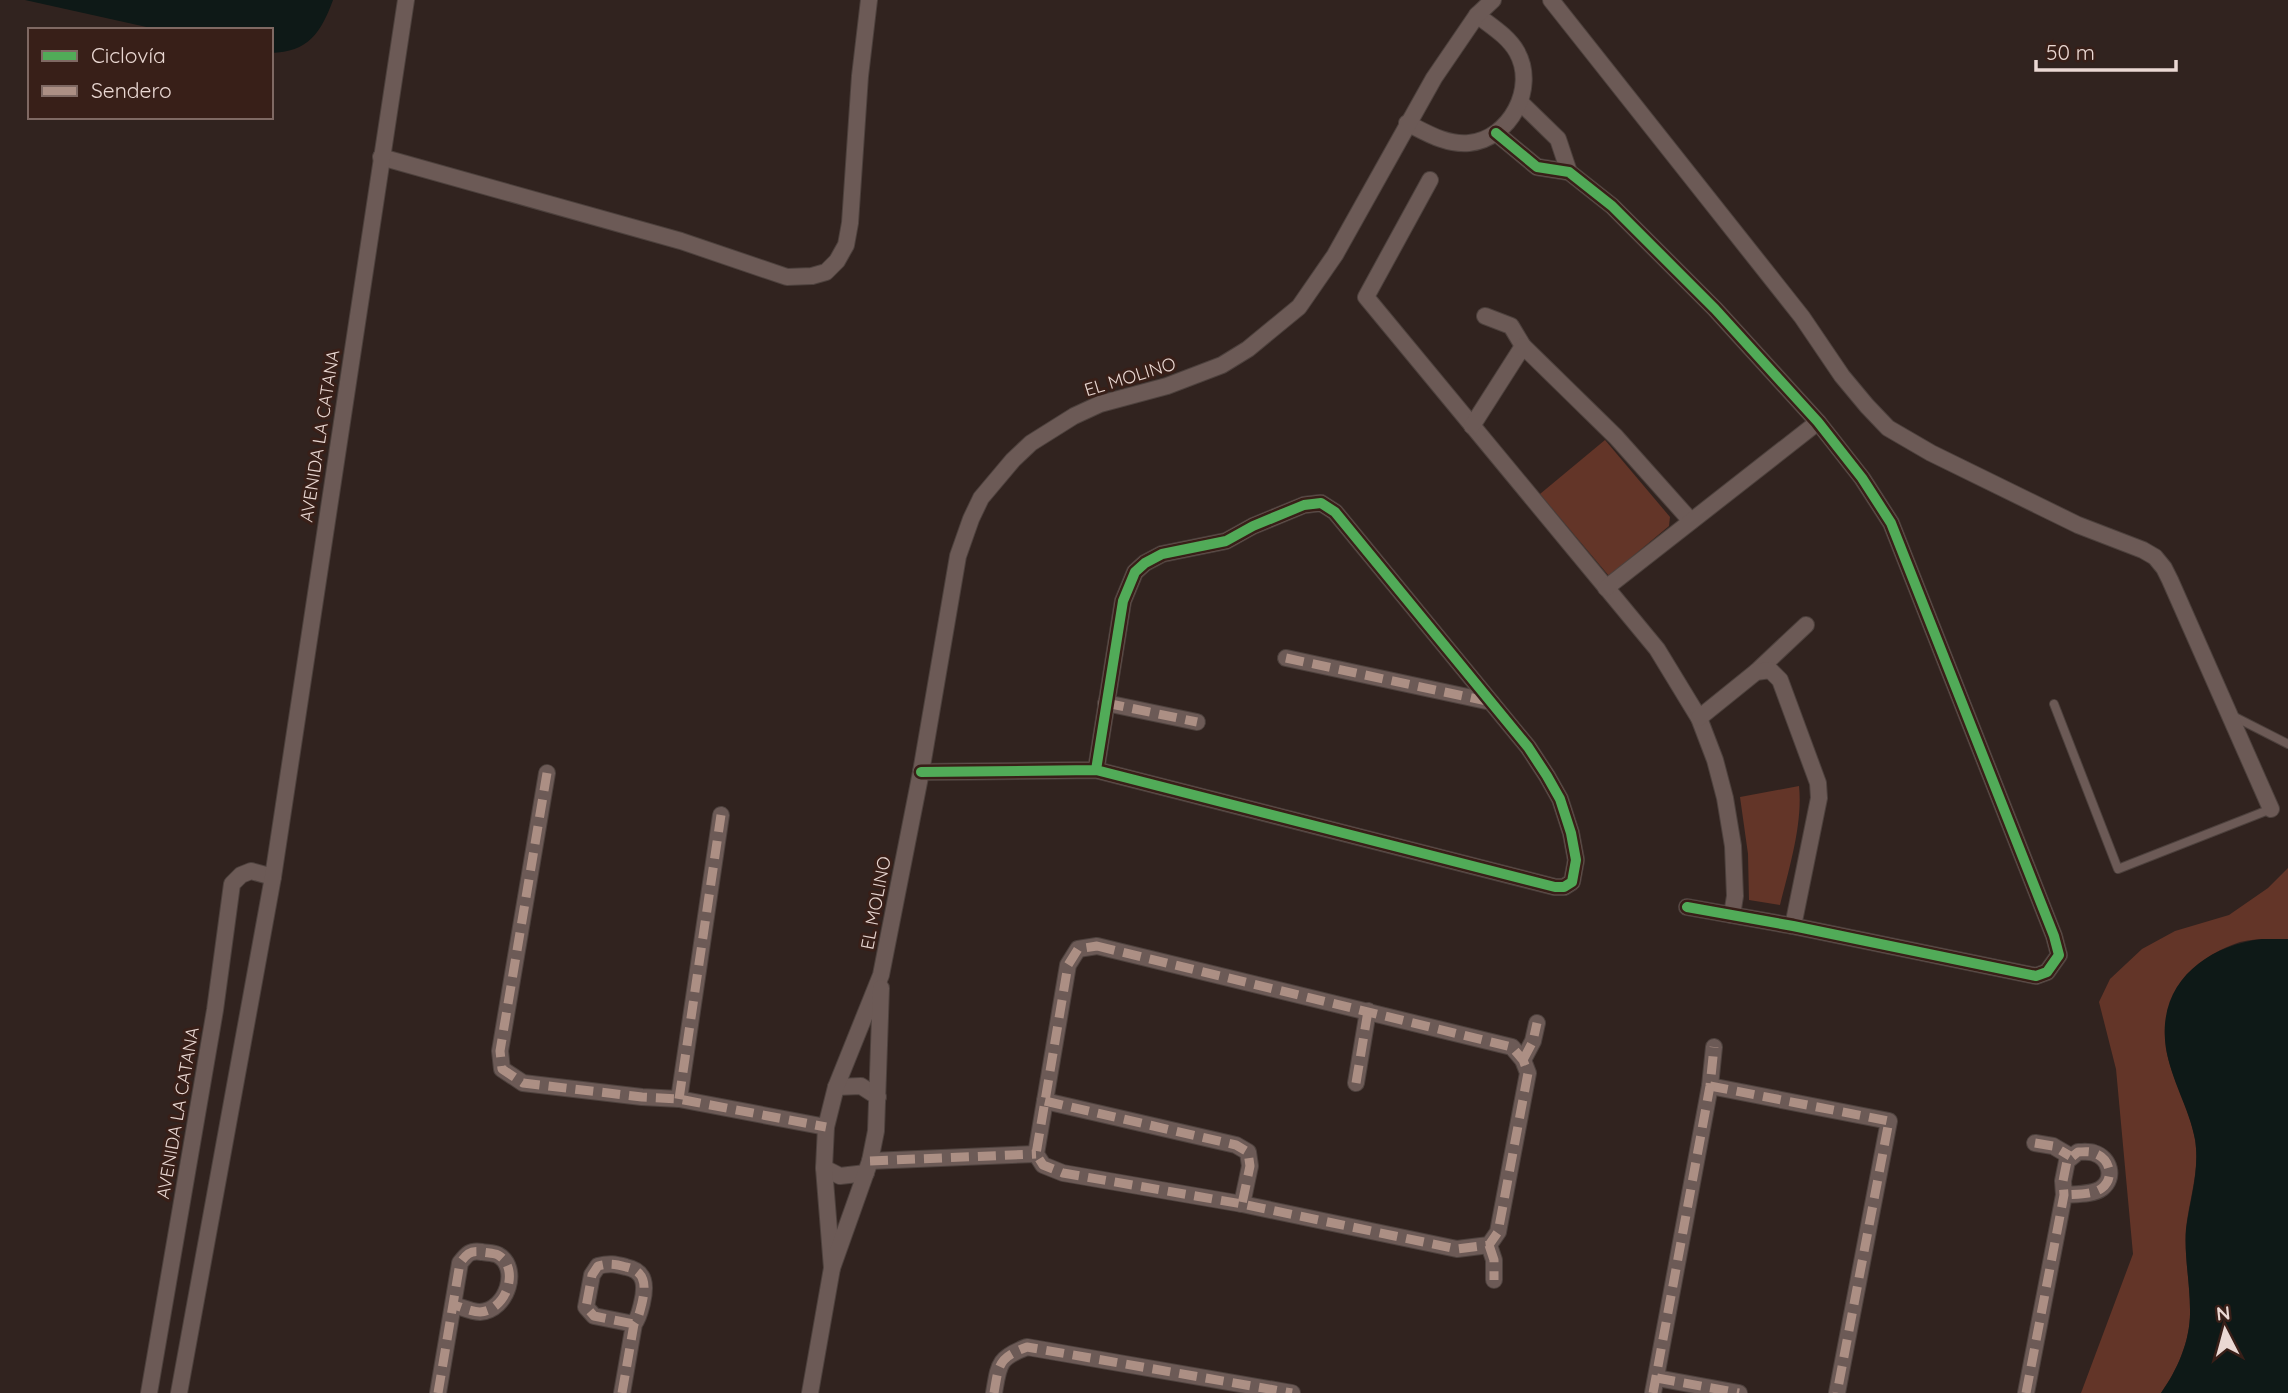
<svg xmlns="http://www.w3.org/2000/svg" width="2288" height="1393" viewBox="0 0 2288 1393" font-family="Quicksand,sans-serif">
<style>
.green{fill:#633528}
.water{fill:#0e1917}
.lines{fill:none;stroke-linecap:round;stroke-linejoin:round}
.service-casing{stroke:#4d413d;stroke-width:10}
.minor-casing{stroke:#4d413d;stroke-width:18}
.service{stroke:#6c5a56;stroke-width:8}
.minor{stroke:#6c5a56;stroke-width:16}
.quiet{stroke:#ac8f84;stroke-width:9;stroke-dasharray:18 9;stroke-linecap:butt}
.cycleway-casing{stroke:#381f18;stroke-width:15}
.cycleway{stroke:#51ab58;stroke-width:10}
.labels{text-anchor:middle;stroke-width:6;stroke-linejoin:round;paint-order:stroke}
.street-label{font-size:18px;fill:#ead8d3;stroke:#381f18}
</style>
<rect width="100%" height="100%" fill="#31231f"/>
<g class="green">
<path d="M1605,440l65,77 -1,9 -60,50 -69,-82z"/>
<path d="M1799,786c4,37 -10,83 -19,119l-31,-5 -1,-46 -8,-57z"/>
<path d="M2288,868v71c-16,0 -33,-1 -48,3 -47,15 -82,55 -74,107 6,32 24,59 29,91 5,31 -6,59 -9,89 -2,27 4,54 4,80 1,30 -12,60 -29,84h-80l52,-139 -17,-185 -17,-67 11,-23 32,-30 33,-18 54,-16 39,-27z"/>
</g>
<g class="water">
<path d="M25,0h308c-12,33 -25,52 -62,53v-23h-111z"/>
<path d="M2262,939h26v454h-127c17,-24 30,-54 29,-84 0,-27 -6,-53 -4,-80 4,-30 14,-59 9,-90 -6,-31 -24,-59 -29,-91 -10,-63 38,-102 96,-109z"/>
</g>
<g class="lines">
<defs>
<g id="service">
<path d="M2054,704l64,165 153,-60"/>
<path d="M2231,715l57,29"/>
</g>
<g id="minor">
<path d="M1551,0l251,317 40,59 25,30 21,22 43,25 147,72 65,25 12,7 9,11 6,12 101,229"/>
<path d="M1521,103l37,36 11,33"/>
<path d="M1407,123c20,10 39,22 62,20 41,-4 68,-55 48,-91 -9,-16 -26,-26 -40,-37"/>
<path d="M1496,133l41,34 32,5 43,34 103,103 103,113 44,56 29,45 163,413 5,19 -12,17 -11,4 -243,-50 -106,-19"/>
<path d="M381,157l300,84 106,36 25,-1 14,-4 11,-11 9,-16 4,-22 10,-147 9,-76"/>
<path d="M1430,180l-64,117 291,352 42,69 16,42 10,38 8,48 2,50 -3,19"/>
<path d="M1485,316l26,10 12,20"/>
<path d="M1472,426l51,-80 93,91 75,84"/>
<path d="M1606,588l212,-166"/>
<path d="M1286,658l205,44"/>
<path d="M1756,672l50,-47"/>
<path d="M1106,703l91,19"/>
<path d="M1699,718l57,-46 14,-2 10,10 38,103 1,15 -26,128"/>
<path d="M921,772l175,-2 459,117h9l8,-5 4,-22 -5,-27 -11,-34 -13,-23 -19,-29 -193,-235 -14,-9 -17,2 -51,21 -27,15 -64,13 -17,9 -10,9 -12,29 -27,169"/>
<path d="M547,773l-47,278 2,18 21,14 119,14 37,2 147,28"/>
<path d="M1097,946l415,101 11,13 5,13 -30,159 -9,13 -32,4 -215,-45 -179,-31 -20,-8 -7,-11 32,-189 10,-16z"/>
<path d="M1523,1060l10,-19 4,-18"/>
<path d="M1356,1083l12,-72"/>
<path d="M1710,1086l179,35 -52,272"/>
<path d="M836,1087l25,-1 17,11"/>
<path d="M679,1099l42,-284"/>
<path d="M1045,1101l191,44 12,7 2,14 -8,38"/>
<path d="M2035,1143l18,3 17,10"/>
<path d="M870,1161l166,-7"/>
<path d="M824,1168l16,8 26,-3"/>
<path d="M1489,1245l5,15v20"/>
<path d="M832,1268l-8,-100 2,-41 10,-40 45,-112 40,-203 37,-216 13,-37 10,-21 32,-38 18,-17 43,-27 26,-12 67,-18 55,-21 26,-16 51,-42 36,-52 99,-177 43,-63 16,-15"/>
<path d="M1657,1378l82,15"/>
<path d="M149,1393l66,-383 17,-126 9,-9 10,-4 22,6"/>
<path d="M179,1393l94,-516 133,-877"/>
<path d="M438,1393l22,-130c7,-9 10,-13 22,-11 5,1 12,1 16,3 22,12 10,55 -18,57 -8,0 -19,-5 -26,-7"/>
<path d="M622,1393l12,-69c5,-7 6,-13 8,-21 4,-17 4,-32 -16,-36 -11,-3 -17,-4 -28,-1l-6,9 -6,32 8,9 40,8"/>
<path d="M810,1393l22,-125 38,-107 6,-30 5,-143"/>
<path d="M994,1393c5,-29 4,-35 33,-46l265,46"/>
<path d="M1653,1393l57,-307 4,-39"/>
<path d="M2026,1393l38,-198 -1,-14 4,-20 11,-9c5,0 11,-1 16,1 16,5 21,25 8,35 -9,7 -27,6 -38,7"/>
</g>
</defs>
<use href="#service" class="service-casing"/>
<use href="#minor" class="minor-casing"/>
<use href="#service" class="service"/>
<use href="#minor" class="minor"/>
<g class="quiet">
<path d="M1286,658l205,44"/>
<path d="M1106,703l91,19"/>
<path d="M547,773l-47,278 2,18 21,14 119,14 37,2 147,28"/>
<path d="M1097,946l415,101 11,13 5,13 -30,159 -9,13 -32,4 -215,-45 -179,-31 -20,-8 -7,-11 32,-189 10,-16z"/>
<path d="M1523,1060l10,-19 4,-18"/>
<path d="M1356,1083l12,-72"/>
<path d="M1710,1086l179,35 -52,272"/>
<path d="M679,1099l42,-284"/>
<path d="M1045,1101l191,44 12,7 2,14 -8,38"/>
<path d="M2035,1143l18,3 17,10"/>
<path d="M870,1161l166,-7"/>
<path d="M1489,1245l5,15v20"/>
<path d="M1657,1378l82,15"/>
<path d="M438,1393l22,-130c7,-9 10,-13 22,-11 5,1 12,1 16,3 22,12 10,55 -18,57 -8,0 -19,-5 -26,-7"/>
<path d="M622,1393l12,-69c5,-7 6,-13 8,-21 4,-17 4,-32 -16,-36 -11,-3 -17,-4 -28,-1l-6,9 -6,32 8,9 40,8"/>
<path d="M994,1393c5,-29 4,-35 33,-46l265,46"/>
<path d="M1653,1393l57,-307 4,-39"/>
<path d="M2026,1393l38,-198 -1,-14 4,-20 11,-9c5,0 11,-1 16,1 16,5 21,25 8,35 -9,7 -27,6 -38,7"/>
</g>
<defs>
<g id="cycleway">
<path d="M1496,133l41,34 32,5 43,34 103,103 103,113 44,56 29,45 163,413 5,19 -12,17 -11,4 -243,-50 -106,-19"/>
<path d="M921,772l175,-2 459,117h9l8,-5 4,-22 -5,-27 -11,-34 -13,-23 -19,-29 -193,-235 -14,-9 -17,2 -51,21 -27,15 -64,13 -17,9 -10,9 -12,29 -27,169"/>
</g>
</defs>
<use href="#cycleway" class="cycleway-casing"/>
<use href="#cycleway" class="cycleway"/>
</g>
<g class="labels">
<g class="street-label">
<text transform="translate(1130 377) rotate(-17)" y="6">EL MOLINO</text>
<text transform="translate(320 436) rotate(-81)" y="6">AVENIDA LA CATANA</text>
<text transform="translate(876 903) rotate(-79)" y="6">EL MOLINO</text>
<text transform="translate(178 1113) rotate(-80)" y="6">AVENIDA LA CATANA</text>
</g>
</g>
<rect x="28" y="28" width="245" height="91" fill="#381f18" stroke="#7f6963" stroke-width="2"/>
<rect x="42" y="51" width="35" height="10" fill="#51ab58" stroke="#7f6963" stroke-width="2"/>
<text x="91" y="63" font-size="21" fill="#ead8d3">Ciclovía</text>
<rect x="42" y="86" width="35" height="10" fill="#ac8f84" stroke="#7f6963" stroke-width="2"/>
<text x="91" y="98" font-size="21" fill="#ead8d3">Sendero</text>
<g transform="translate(2225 1330) rotate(354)" stroke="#381f18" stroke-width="5" paint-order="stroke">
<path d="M0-5L12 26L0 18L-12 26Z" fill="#ead8d3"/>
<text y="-10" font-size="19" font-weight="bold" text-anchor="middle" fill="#ead8d3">N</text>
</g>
<path d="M2036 60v10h140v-10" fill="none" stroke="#ead8d3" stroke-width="3.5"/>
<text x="2046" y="60" font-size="21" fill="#ead8d3" stroke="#381f18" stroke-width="5" paint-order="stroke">50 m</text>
</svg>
